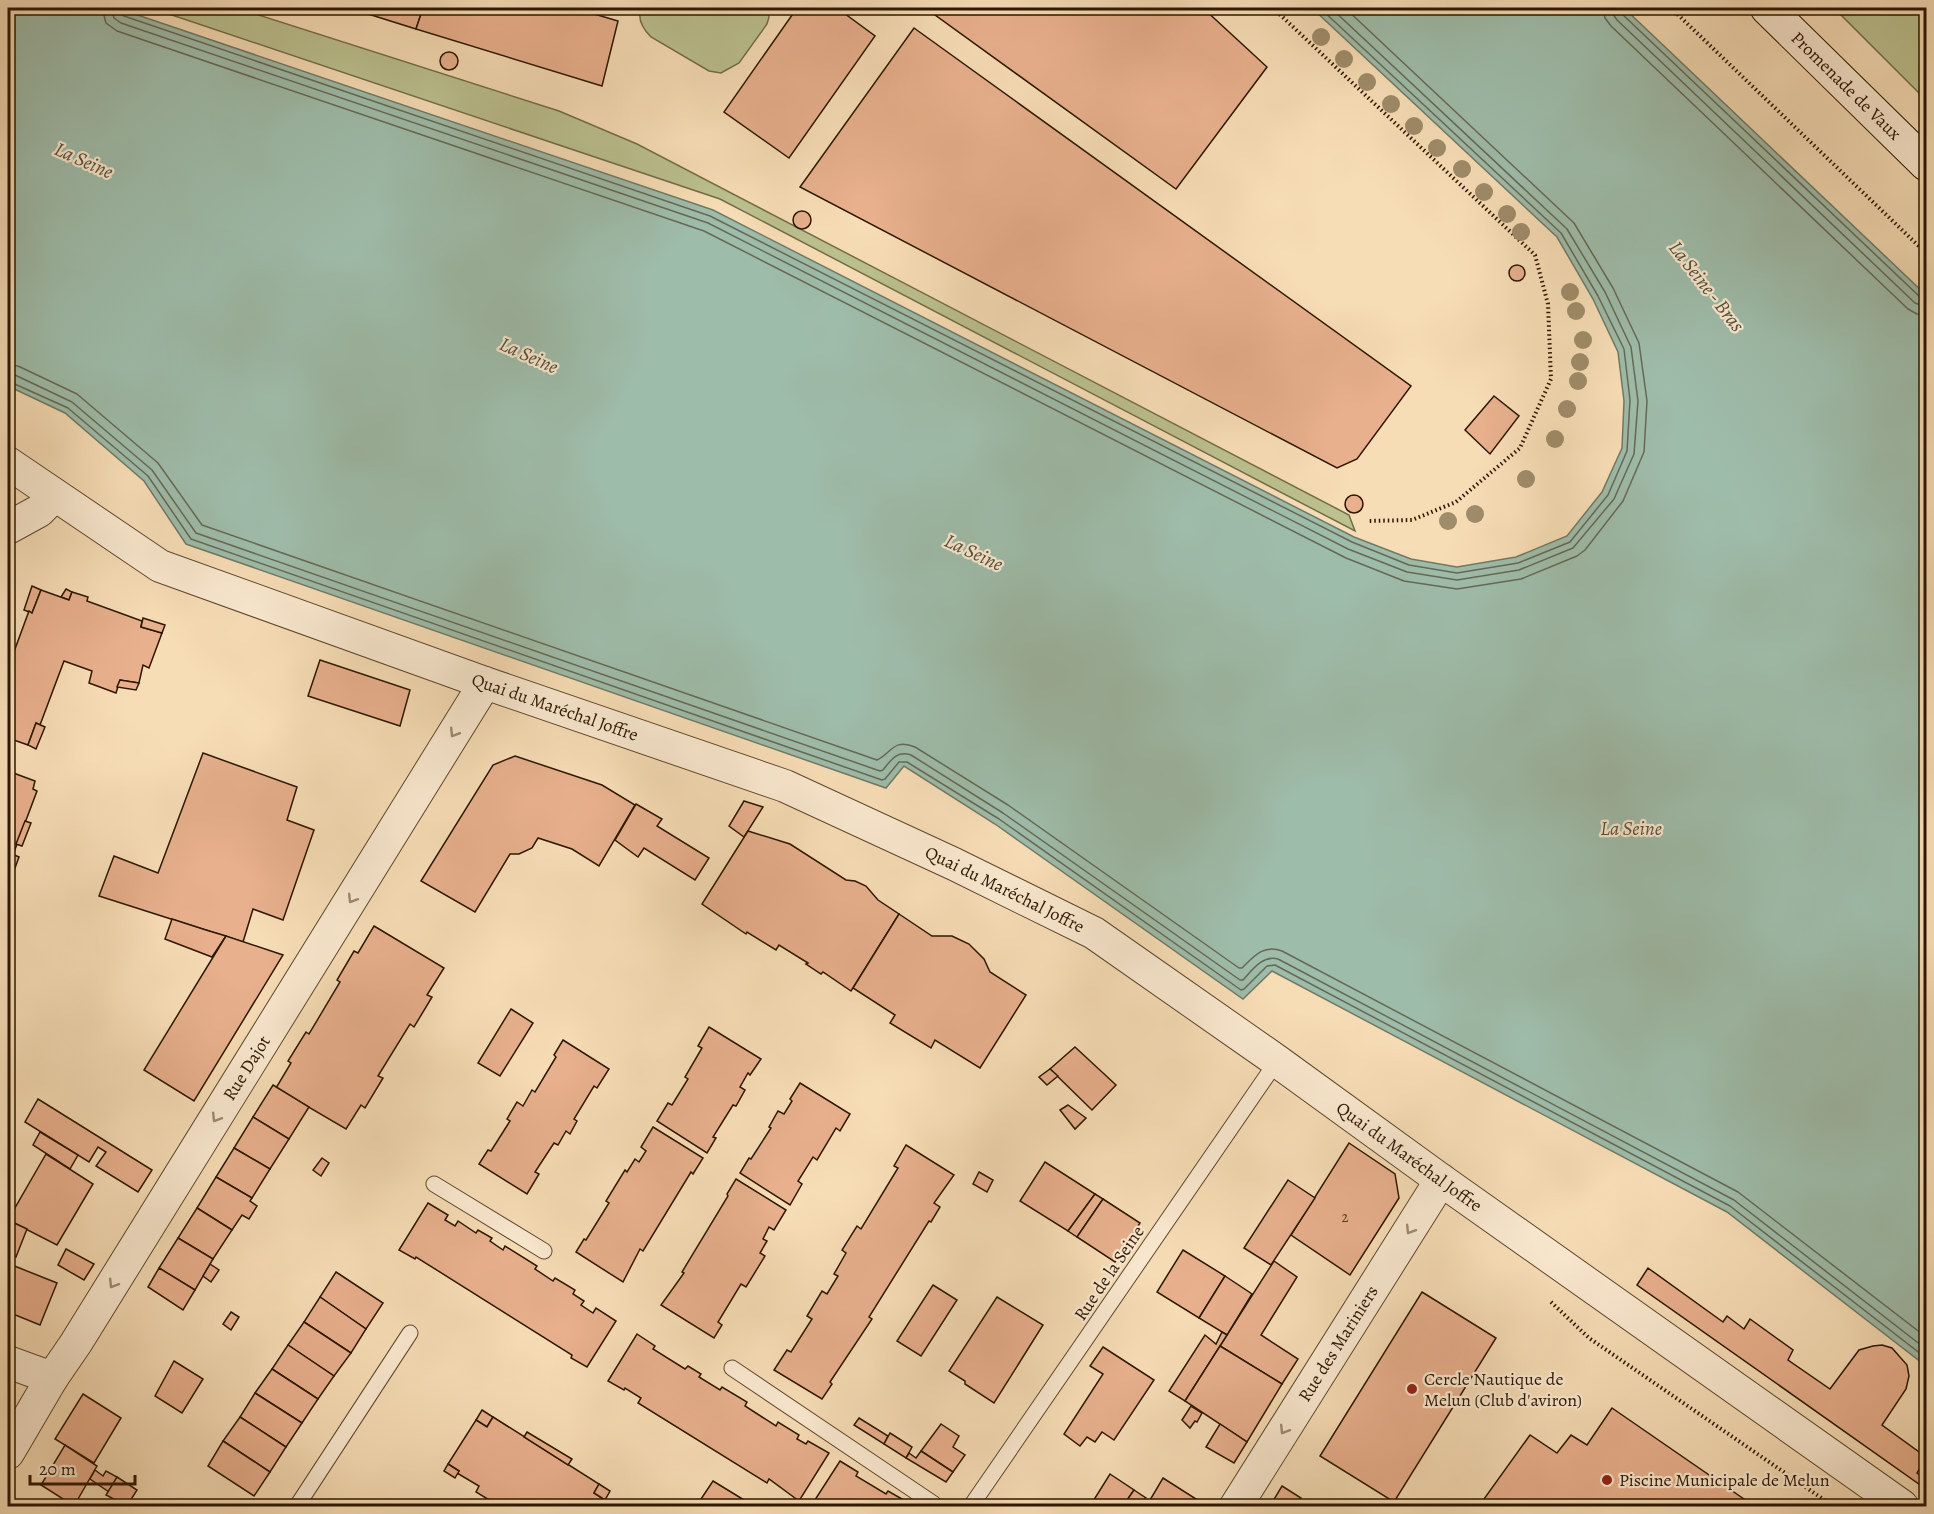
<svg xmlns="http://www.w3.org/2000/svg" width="1934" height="1514" viewBox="0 0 1934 1514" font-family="Alegreya,serif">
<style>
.green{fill:#bbc18f;stroke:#746c48;stroke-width:1.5}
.water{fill:#9ebcaa;stroke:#707a66;stroke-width:1.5}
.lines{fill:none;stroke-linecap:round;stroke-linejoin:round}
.shore{stroke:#656955;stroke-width:1.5}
.building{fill:#e8b08d;stroke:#2c1600;stroke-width:1.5}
.service-casing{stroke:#5f482e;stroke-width:17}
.minor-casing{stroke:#5f482e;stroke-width:34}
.secondary-casing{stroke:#2c1600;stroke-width:35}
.path{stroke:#2c1600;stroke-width:4;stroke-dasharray:1.5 3;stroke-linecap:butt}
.service{stroke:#fae9d0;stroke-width:15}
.minor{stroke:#fae9d0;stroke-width:32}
.secondary{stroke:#fae9d0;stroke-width:33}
.tree{fill:#9f8c6a}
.oneway{stroke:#9d8a72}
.poi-dot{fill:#8f2418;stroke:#fae9d0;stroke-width:2}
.labels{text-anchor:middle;stroke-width:4.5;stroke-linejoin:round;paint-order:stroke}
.number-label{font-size:15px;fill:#5b3c23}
.street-label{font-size:18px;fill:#2c1600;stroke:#fae9d0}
.poi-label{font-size:18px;fill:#2c1600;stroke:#fae9d0;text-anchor:start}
.water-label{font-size:20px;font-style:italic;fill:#54503c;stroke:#fae9d0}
</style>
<rect width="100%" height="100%" fill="#f7ddb6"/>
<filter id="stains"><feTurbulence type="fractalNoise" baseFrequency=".00333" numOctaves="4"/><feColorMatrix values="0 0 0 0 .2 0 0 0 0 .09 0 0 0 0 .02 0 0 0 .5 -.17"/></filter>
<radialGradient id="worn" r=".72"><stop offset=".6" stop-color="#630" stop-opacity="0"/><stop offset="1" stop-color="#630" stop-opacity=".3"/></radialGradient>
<g class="green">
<path d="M151,8h86l322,103 78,33 712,371 6,16 -635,-332z"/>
<path d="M641,8h125l3,9 -2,7 -28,39 -18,10 -12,-2 -58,-34c-8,-8 -14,-18 -10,-29z"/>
<path d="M1834,8h92v92z"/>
</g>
<path class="water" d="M8,8h109l596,202 641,327 57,22 46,8 59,-10 51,-21 35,-44 20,-44 2,-47 -6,-49 -25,-53 -36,-62 -245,-229h312l302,287v1071l-199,-154 -455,-241 -29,28 -248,-175 -91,-58 -18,22 -700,-244 -42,-63 -79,-68 -57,-27z"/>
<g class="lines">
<g class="shore">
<path d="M102,8l4,15 11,8 587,200 642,327 58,23 53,8 64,-10 56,-23 8,-6 38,-49 21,-49 3,-51 -8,-58 -26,-55 -39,-65 -229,-215"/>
<path d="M111,8l3,10 7,5 587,200 640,326 59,23 50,8 62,-10 54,-22 41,-49 20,-45 4,-53 -7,-54 -26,-55 -38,-63 -236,-221"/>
<path d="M119,8v5l5,3 586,200 642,326 57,23 48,8 61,-10 52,-21 38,-47 19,-44 3,-51 -6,-51 -26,-53 -37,-63 -241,-225"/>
<path d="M1603,8l2,10 6,8 297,283 9,5 9,2"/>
<path d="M1612,8l1,6 4,6 298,283 11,4"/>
<path d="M1620,8l2,6 298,283 6,2"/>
<path d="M8,365l10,1 59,28 81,69 44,62 675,235c15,-7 16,-22 38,-13l93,58 231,163h3c12,-12 22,-24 40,-17l456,241 188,145"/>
<path d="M8,374l7,1 57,27 80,68 44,63 684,238 3,-1c8,-10 14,-20 28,-15l92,58 237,167h3c10,-11 20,-25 35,-21l456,241 192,149"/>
<path d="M8,381l60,27 80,68 43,63 691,241 3,-1 14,-17h8l92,57 242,171 3,-1 23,-23 8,-1 455,241 196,152"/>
</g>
</g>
<g class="building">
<path d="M349,8h74l-7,21z"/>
<path d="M423,8h151l44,13 -16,65 -186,-57z"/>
<path d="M797,8h40l38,28 -86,122 -65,-46z"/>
<path d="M915,8h288l64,59 -91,122 -248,-179 -4,4z"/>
<path d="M914,28l497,358 -54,73 -20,9 -537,-281z"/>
<circle cx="449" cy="61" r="9"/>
<circle cx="802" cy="220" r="9"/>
<circle cx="1517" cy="273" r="8"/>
<path d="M1494,396l25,20 -29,38 -25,-24z"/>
<circle cx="1354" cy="504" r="9"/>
<path d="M32,586l9,4 -9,23 -8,-3z"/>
<path d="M66,589l6,3 -3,8 -8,-3z"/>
<path d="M41,590l28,10 3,-8 16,5 -1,4 55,20 -1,6 21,6 -13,35 -6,-3 -4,18 -19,-3 -4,13 -27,-10 3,-12 -28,-10 -24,64 -4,-2 -8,22 -20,-7v-70l21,-57 3,2z"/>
<path d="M143,618l22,7 -3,8 -21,-6z"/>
<path d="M320,660l90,30 -10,36 -92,-30z"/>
<path d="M120,680l19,3 -3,7 -19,-3z"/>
<path d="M36,723l9,4 -9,22 -8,-4z"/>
<path d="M203,753l94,34 -10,33 27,10 -31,90 -30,-11 -10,33 -144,-46 15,-40 44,17z"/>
<path d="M515,756l87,29 33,20 -36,61 -27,-17 -34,-11 -6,10 -13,6h-9l-35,58 -54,-31 72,-116z"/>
<path d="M8,771l27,10 -2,8 4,2 -29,77z"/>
<path d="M744,801l19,6 -19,30 -15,-11z"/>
<path d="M636,804l26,15 -5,7 52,32 -14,22 -51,-32 -6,9 -23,-17z"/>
<path d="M25,821l6,2 -9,23 -6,-2z"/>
<path d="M748,831l42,13 56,36 9,1 11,5 12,14 21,14 -48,77 -28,-19 -2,2 -15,-10 2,-1 -29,-18 -3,5 -29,-18 -1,2 -44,-30z"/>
<path d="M12,854l7,3 -8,22 -3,-1v-10z"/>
<path d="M899,914l33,22h20l17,8 15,15 6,13 36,23 -46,73 -45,-28 -4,8 -41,-25 5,-8 -42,-27z"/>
<path d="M172,919l34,11 20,6 -14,21 -47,-18z"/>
<path d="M374,926l70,42 -17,27 5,2 -18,30 -4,-3 -32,52 5,2 -18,30 -4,-3 -15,24 -70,-41 15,-25 -3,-2 18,-29 3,2 31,-52 -3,-2 17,-29 4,2z"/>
<path d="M226,936l57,19 -89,146 -50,-31z"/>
<path d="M511,1009l22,14 -33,53 -22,-13z"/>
<path d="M709,1027l52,32 -11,16 -2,-2 -8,14 5,3 -9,16 -3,-1 -20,32 3,1 -9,15 -50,-32 11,-18 4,2 16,-26 -3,-2 17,-29 -4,-2z"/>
<path d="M563,1040l46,29 -12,19 -3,-2 -20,33 3,2 -7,13 -4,-3 -8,14 -4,-2 -19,29 4,2 -12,20 -48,-30 9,-14 3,1 19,-30 -3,-2 10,-17 6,4 9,-16 3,2 21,-35 -2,-2z"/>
<path d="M1075,1047l41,38 -24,25 -42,-41z"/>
<path d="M1050,1069l8,7 -11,9 -8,-8z"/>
<path d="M800,1083l50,31 -10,17 -4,-3 -19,32 -4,-3 -15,24 4,3 -12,21 -50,-32 9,-15 2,1 20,-31 -2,-1 9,-16 6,3 8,-13 -2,-2z"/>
<path d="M273,1085l36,22 -20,32 -36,-22z"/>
<path d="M38,1099l114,71 -14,22 -42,-26 10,-14 -8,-5 -9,15 -64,-40z"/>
<path d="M1068,1105l18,13 -11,11 -15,-19z"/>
<path d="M253,1117l36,22 -19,30 -36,-21z"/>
<path d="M653,1127l50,31 -10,16 -2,-2 -48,79 -3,-2 -17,33 -47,-30 8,-13 2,1 23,-37 -3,-2 19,-31 2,2 8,-13 4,3 7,-11 -5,-4z"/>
<path d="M40,1132l38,23 -8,14 -37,-24z"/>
<path d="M1349,1143l46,31 4,24 -49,77 -59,-40z"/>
<path d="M906,1145l48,30 -20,28 6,4 -9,15 -2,-1 -60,96 3,2 -42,63 2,2 -10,15 -48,-29 13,-20 4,2 21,-33 -5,-3 15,-25 5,3 11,-18 -4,-2 12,-21 -4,-3 15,-24 4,3 37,-61 -4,-2z"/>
<path d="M234,1148l36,21 -18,29 -36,-21z"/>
<path d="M46,1154l47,30 -36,61 -49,-25z"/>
<path d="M322,1158l7,5 -8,13 -8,-6z"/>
<path d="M1045,1162l50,32 -27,37 -48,-30z"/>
<path d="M979,1172l14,8 -6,12 -14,-8z"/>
<path d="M216,1177l36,21 -2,3 7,5 -8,13 -7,-4 -10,15 -35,-22z"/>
<path d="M736,1179l50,31 -12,20 -5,-3 -6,12 4,2 -7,12 5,3 -19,31 -5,-3 -23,38 4,3 -8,13 -53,-33 23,-32 -2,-1 46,-76 -1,-2z"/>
<path d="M1288,1180l27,18 -44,67 -27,-17z"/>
<path d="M1095,1194l8,5 -26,38 -9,-6z"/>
<path d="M1103,1199l37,24 -25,39 -38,-25z"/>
<path d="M428,1203l20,12 -3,5 10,6 3,-5 18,12 2,-3 14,8 -2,3 13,9 2,-4 32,20 -2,3 18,12 2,-3 20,12 -2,4 11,7 -3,4 12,8 3,-5 20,13 -29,46 -16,-9 1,-3 -156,-98 -1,2 -16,-9z"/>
<path d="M197,1208l35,22 -19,29 -35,-21z"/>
<path d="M8,1220l19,9 -11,28 -8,-4z"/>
<path d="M178,1238l35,21 -18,31 -36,-22z"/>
<path d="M66,1249l28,15 -10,16 -26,-15z"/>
<path d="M1183,1250l42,26 -26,42 -42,-26z"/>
<path d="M1274,1261l23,16 -36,58 37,24 -16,25 -62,-38z"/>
<path d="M210,1264l9,6 -8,12 -8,-6z"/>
<path d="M12,1265l45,18 -17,42 -32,-13v-35z"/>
<path d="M159,1268l36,22 -12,20 -35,-23z"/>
<path d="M1648,1268l75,54 4,-6 17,13 6,-10 43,31 -5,10 42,29 29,-39 14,-4 9,-1 10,3 15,17 2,11 -3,13 -24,36 44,32 -9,16 9,7v9l-289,-204z"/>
<path d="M336,1272l47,31 -17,26 -46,-32z"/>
<path d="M1225,1276l27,18 -25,41 -28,-17z"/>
<path d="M933,1285l24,15 -36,56 -24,-15z"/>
<path d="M1422,1292l74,46 -102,164 -74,-46z"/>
<path d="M320,1297l46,32 -15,24 -47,-31z"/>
<path d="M997,1297l46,28 -49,78 -29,-19v-3l-16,-10z"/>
<path d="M231,1312l8,5 -8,13 -8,-6z"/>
<path d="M304,1322l47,31 -17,23 -46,-31z"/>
<path d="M1222,1332l5,3 -42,66 -16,-10 36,-56 11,9z"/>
<path d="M637,1334l18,12 -2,3 32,20 3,-3 13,8 -2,3 21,13 2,-3 25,15 -2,4 31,20 2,-4 21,13 -2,4 9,5 2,-3 21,12 -30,48 -30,-22 -2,4 -129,-80 3,-5 -16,-10 -1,2 -16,-9z"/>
<path d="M288,1345l46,31 -16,23 -46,-30z"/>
<path d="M1220,1346l62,38 -35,58 -62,-41z"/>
<path d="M1103,1347l51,33 -40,60 -12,-8 -7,10 -8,-5 -7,9 -16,-12 39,-60 -13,-8z"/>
<path d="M174,1361l29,18 -21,34 -27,-17z"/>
<path d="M272,1369l46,30 -16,24 -47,-30z"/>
<path d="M255,1393l47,30 -16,24 -46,-30z"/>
<path d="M83,1394l38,24 -27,45 -39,-24z"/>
<path d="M1191,1406l11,7 -5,9 -2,-1 -5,7 -8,-8z"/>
<path d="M1612,1408l142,98h-275l51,-71 27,18 14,-18 16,10z"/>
<path d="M482,1410l11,7 -6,10 -11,-7z"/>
<path d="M240,1417l46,30 -16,25 -47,-31z"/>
<path d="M493,1417l106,67 -5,9 11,7 -4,6h-102l-23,-14 3,-6 -22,-13 2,-2 -11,-7 28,-44 11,7z"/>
<path d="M859,1418l29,18 -4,8 -30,-19z"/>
<path d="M941,1424l18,12 -6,11 12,8 -12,17 -32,-21z"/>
<path d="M1220,1424l27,18 -13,21 -28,-16z"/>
<path d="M527,1432l45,27 -4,6 -44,-28z"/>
<path d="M890,1433l22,14 -6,11 -22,-14z"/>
<path d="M223,1441l47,31 -16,24 -46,-30z"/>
<path d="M65,1445l32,21 -23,40 -33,-21z"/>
<path d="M921,1451l32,21 -7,10 -40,-24 3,-5 7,5z"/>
<path d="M840,1461l18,11 -2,4 30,18 2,-3 14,8 -3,4 6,3h-94z"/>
<path d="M448,1464l11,7 -4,7 -11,-7z"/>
<path d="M95,1470l8,6 3,-5 11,6 -8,15 -19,-13z"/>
<path d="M1110,1474l24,16 -11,16h-33z"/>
<path d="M117,1477l20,13 -10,16 -21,-11z"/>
<path d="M1163,1478l44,28h-46l-11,-6z"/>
<path d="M713,1481l41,25h-55l-2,-1z"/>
<path d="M599,1484l11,7 -5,9 -11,-7z"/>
<path d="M1282,1486l19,12 -5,8h-26z"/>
<path d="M1134,1490l12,8 -5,8h-18z"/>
</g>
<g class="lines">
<defs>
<g id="service">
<path d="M434,1184l110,67"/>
<path d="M732,1368l202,136"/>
<path d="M297,1506l113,-173"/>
<path d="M971,1506l306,-445"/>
</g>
<g id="minor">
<path id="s1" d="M8,463l152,103 325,117 300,103 169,78 140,69 183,128 164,119 461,326"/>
<path d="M8,528l31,-17 15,-15"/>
<path d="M8,1362l44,16"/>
<path id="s2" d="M8,1453l44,-75 24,-35 409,-660"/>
<path id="s3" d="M1236,1506l205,-326"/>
</g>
<g id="secondary">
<path id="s4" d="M1767,8l159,156"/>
</g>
</defs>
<use href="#service" class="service-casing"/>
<use href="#minor" class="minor-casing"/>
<use href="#secondary" class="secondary-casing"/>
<g class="path">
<path d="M1273,8l262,247 13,49 3,75 -31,69 -64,54 -44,18 -45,1"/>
<path d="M1671,8l255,245"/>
<path d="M1551,1302l38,36 244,168"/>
</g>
<use href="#service" class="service"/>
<use href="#minor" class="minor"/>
<use href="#secondary" class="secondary"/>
</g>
<g class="tree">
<circle cx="1321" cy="37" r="9"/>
<circle cx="1344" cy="59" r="9"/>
<circle cx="1367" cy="82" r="9"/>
<circle cx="1391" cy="104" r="9"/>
<circle cx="1414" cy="126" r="9"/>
<circle cx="1437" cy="148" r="9"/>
<circle cx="1462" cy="169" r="9"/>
<circle cx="1484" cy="192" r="9"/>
<circle cx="1507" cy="214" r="9"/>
<circle cx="1521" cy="232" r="9"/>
<circle cx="1570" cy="292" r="9"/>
<circle cx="1576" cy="311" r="9"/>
<circle cx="1583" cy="340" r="9"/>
<circle cx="1580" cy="362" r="9"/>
<circle cx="1578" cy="381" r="9"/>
<circle cx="1567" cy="409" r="9"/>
<circle cx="1555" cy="439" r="9"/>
<circle cx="1526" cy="479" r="9"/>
<circle cx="1475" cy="514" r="9"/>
<circle cx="1448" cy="521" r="9"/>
</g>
<defs><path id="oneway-chevron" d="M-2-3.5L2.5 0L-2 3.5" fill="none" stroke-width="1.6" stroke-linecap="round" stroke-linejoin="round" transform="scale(1.5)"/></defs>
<g class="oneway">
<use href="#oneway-chevron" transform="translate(454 733) rotate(122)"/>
<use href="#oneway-chevron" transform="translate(352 899) rotate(122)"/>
<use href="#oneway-chevron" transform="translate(216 1118) rotate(122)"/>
<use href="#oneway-chevron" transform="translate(1410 1230) rotate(122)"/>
<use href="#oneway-chevron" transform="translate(113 1284) rotate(122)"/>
<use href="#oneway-chevron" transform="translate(1284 1430) rotate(122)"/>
</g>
<g class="poi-dot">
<circle cx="1412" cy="1389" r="6"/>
<circle cx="1607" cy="1480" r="6"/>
</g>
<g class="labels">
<g class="number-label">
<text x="1345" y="1222">2</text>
</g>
<g class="street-label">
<text dy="6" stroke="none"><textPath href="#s4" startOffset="111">Promenade de Vaux</textPath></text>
<text dy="6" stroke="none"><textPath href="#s1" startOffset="603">Quai du Maréchal Joffre</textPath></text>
<text dy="6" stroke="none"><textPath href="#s1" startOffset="1089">Quai du Maréchal Joffre</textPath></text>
<text dy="6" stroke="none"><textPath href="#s2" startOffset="453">Rue Dajot</textPath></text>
<text dy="6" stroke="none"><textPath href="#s1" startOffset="1575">Quai du Maréchal Joffre</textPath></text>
<text transform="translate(1109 1273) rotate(-56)" y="6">Rue de la Seine</text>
<text dy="6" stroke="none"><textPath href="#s3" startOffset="192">Rue des Mariniers</textPath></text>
</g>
<g class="poi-label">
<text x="1424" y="1385">Cercle Nautique de<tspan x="1424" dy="21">Melun (Club d'aviron)</tspan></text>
<text x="1619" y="1486">Piscine Municipale de Melun</text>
</g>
<g class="water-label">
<text transform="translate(84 160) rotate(24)" y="7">La Seine</text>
<text transform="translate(1707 286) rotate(52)" y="7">La Seine - Bras</text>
<text transform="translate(529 355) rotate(24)" y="7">La Seine</text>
<text transform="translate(974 552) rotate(25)" y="7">La Seine</text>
<text x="1631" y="835">La Seine</text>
</g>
</g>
<rect width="1934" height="1514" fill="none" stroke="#f7ddb6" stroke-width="30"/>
<rect x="9" y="9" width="1916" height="1496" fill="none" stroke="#2c1600" stroke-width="3"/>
<rect x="15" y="15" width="1904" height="1484" fill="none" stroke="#2c1600" stroke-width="1.5"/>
<path d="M30 1475v9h105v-9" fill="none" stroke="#2c1600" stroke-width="3"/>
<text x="39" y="1475" font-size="18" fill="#2c1600" stroke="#fae9d0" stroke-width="4.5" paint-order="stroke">20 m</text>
<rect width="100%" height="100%" filter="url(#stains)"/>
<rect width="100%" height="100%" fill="url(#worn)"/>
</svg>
